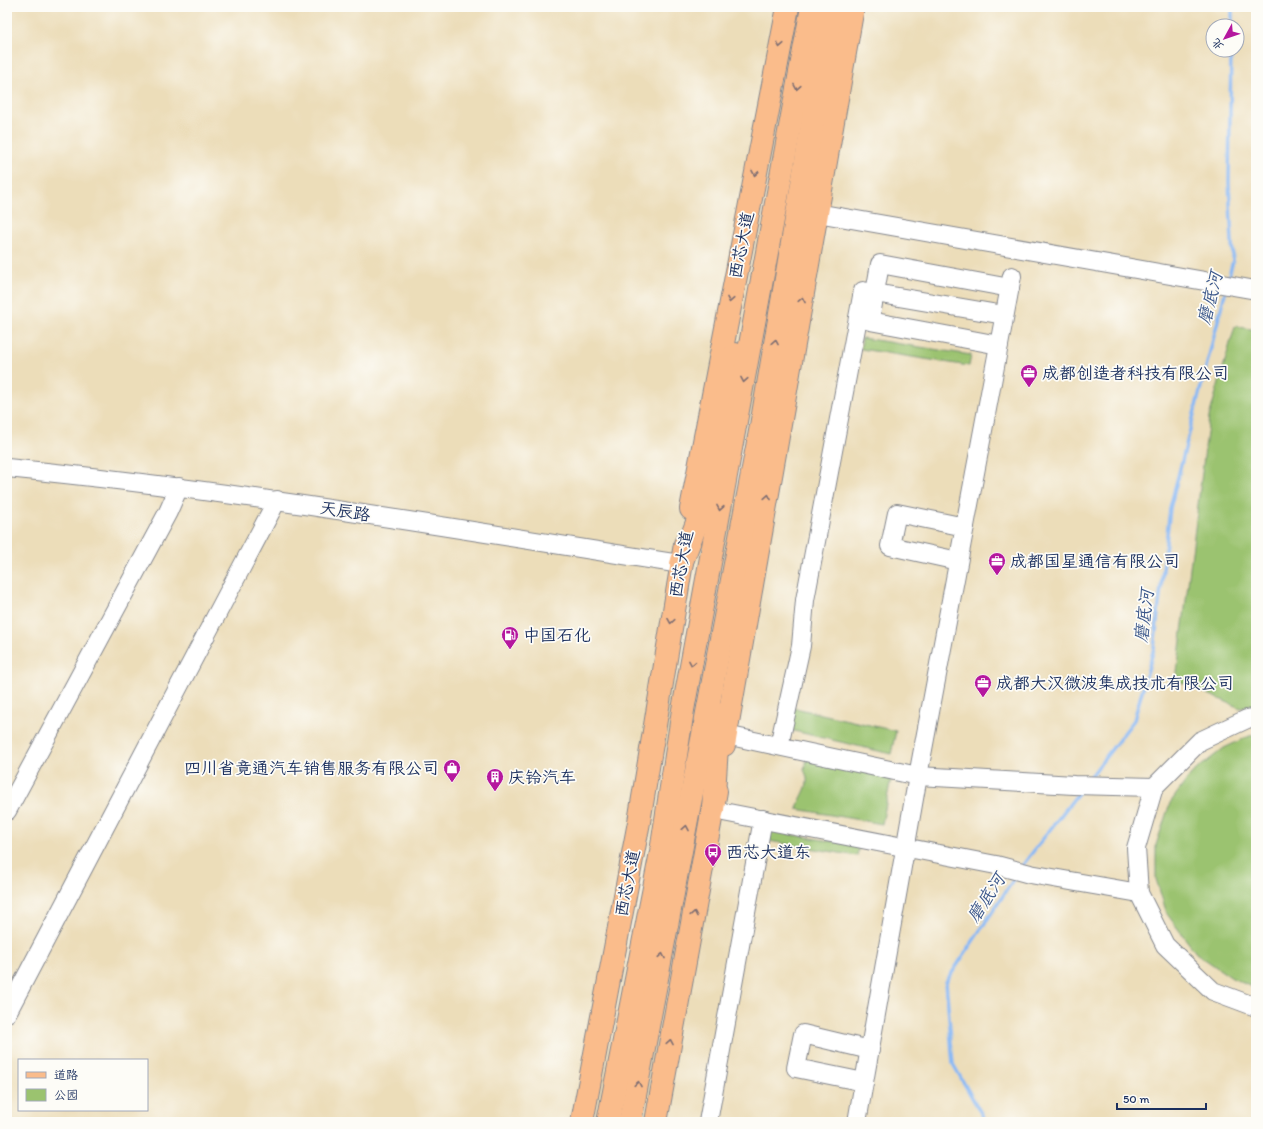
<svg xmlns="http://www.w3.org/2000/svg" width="1263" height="1129" viewBox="0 0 1263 1129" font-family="Itim,'LXGW WenKai TC',sans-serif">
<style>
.green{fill:#9bc36f;stroke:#5b7966}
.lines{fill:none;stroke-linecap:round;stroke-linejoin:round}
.stream{stroke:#89b9f5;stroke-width:3.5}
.minor-casing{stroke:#84868c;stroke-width:20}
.major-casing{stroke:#84868c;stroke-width:24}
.highway-casing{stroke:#84868c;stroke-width:24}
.minor{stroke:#fff;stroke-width:18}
.major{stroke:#fabc8b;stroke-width:22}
.highway{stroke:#fabc8b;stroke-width:22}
.oneway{stroke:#7f6e72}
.labels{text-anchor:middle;stroke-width:3.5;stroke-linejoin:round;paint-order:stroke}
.street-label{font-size:17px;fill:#1b2f5e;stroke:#fdfcf7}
.poi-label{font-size:17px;fill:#1b2f5e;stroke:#fdfcf7;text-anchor:start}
.water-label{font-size:18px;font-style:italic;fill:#3c588b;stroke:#fdfcf7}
</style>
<rect width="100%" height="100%" fill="#fdfcf7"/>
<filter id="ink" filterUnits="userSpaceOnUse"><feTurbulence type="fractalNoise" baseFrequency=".025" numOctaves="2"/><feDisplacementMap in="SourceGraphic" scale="8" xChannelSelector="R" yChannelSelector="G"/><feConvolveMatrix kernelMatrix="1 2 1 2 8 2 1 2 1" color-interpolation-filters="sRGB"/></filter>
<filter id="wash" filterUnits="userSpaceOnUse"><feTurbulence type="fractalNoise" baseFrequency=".012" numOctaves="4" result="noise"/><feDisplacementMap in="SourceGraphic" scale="16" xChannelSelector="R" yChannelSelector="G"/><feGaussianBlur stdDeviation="0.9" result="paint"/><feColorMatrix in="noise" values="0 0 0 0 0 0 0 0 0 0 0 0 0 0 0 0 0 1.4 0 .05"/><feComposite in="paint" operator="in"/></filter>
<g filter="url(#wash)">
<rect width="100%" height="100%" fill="#ecddb9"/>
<g class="green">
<path d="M1235,326l21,4v377l-16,1 -64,-28 33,-263z"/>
<path d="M862,338l109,17 -2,11 -108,-17z"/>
<path d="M795,708l101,23 -5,23 -101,-24z"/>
<path d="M1256,733v256l-24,-11 -36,-25 -29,-39 -11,-35v-34l14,-42 21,-29 33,-26z"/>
<path d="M807,759l84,19 -9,46 -85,-15c3,-14 16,-24 7,-39z"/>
<path d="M771,831l88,15 -2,10 -88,-15z"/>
</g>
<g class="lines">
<g class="stream">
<path d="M1232,26v-19"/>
<path d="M1228,279l5,-18 -4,-78 2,-133"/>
<path d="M1088,780l46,-60 20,-72 16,-140 56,-219"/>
<path d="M1022,866l57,-74"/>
<path d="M986,1122l-33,-58 -7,-82 70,-106"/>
</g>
</g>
</g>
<g filter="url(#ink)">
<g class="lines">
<defs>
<g id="minor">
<path d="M817,213l439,77"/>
<path d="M999,345l-129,-24 10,-57 130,24"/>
<path d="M7,468c226,22 450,61 674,96"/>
<path d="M958,561l-68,-15 7,-33 68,14"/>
<path d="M1256,717l-9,2 -47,22 -46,46 -18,61 3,45 26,52 48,46 43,16"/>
<path d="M726,735l192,41 156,9 80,2"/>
<path d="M779,746l22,-100 4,-46 58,-309 141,24"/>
<path d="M713,810l283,55 34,9 109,19"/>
<path d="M7,811l161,-299 11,-25"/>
<path d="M7,1013l270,-513"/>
<path d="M864,1082l-68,-14 7,-34 67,16"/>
<path d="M708,1122l55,-303"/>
<path d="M857,1122l61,-346 94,-500"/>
</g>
<g id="major">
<path d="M691,509l97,-502"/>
<path d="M724,745l129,-738"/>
<path d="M582,1122l57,-300 46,-278"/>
<path d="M656,1122l60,-331"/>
</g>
<g id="highway">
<path d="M681,564l20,-52 34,-158"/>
<path d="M713,810l6,-95"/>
<path d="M608,1122l53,-270 22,-142 129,-703"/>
<path d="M630,1122l131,-696 71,-419"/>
</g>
</defs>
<use href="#minor" class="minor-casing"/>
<use href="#major" class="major-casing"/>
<use href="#highway" class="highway-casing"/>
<use href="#minor" class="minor"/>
<use href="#major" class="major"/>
<use href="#highway" class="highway"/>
</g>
<defs><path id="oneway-chevron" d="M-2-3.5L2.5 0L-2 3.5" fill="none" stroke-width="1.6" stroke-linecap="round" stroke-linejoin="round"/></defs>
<g class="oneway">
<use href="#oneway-chevron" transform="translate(780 45) rotate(101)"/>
<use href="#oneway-chevron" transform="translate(797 87) rotate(100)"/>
<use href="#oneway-chevron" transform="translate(755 173) rotate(101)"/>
<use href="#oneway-chevron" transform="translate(730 300) rotate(101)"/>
<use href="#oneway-chevron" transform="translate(802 300) rotate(-80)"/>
<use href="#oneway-chevron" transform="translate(775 342) rotate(-80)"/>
<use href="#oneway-chevron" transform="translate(744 380) rotate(100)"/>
<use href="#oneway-chevron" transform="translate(768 497) rotate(-80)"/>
<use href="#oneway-chevron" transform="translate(720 508) rotate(100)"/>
<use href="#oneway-chevron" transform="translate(671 621) rotate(99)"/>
<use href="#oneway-chevron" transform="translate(692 663) rotate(100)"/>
<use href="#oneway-chevron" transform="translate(686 828) rotate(-80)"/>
<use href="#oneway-chevron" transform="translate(694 914) rotate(-80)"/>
<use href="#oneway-chevron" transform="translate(662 956) rotate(-79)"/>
<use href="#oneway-chevron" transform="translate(670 1042) rotate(-80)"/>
<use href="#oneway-chevron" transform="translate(638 1084) rotate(-79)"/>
</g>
</g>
<defs>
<symbol id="office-pin" viewBox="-11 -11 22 30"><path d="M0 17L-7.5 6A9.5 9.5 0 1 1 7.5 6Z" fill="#b5179e" stroke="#fdfcf7"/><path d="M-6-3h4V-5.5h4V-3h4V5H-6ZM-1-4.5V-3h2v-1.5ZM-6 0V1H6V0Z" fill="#fff"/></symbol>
<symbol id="fuel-pin" viewBox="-11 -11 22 30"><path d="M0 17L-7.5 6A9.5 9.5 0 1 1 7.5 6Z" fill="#b5179e" stroke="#fdfcf7"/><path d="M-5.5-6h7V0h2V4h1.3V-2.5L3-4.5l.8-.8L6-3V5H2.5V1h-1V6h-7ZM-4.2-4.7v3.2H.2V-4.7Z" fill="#fff"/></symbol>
<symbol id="shop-pin" viewBox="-11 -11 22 30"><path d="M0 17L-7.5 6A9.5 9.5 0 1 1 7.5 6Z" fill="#b5179e" stroke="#fdfcf7"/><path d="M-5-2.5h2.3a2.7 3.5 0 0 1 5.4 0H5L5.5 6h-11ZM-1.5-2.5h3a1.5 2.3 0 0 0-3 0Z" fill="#fff"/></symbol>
<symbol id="building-pin" viewBox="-11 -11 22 30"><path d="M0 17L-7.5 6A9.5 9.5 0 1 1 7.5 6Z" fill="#b5179e" stroke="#fdfcf7"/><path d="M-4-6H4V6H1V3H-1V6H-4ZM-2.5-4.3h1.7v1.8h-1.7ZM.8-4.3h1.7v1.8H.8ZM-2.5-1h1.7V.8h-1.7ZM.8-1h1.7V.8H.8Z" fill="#fff"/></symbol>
<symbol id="bus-pin" viewBox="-11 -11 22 30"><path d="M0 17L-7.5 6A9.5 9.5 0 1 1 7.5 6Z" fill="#b5179e" stroke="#fdfcf7"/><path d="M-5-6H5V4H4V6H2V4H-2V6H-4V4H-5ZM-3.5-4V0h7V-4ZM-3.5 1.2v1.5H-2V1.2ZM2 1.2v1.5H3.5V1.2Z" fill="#fff"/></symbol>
</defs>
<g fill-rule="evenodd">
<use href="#office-pin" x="1019" y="363" width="20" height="27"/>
<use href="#office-pin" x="987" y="551" width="20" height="27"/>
<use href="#fuel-pin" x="500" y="625" width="20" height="27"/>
<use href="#office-pin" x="973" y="673" width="20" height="27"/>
<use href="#shop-pin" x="442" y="758" width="20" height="27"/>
<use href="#building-pin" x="485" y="767" width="20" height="27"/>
<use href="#bus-pin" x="703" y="842" width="20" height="27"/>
</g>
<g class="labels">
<g class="street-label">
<text transform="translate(741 245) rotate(-79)" y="6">西芯大道</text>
<text transform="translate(345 511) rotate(9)" y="6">天辰路</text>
<text transform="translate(681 564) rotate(-80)" y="6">西芯大道</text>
<text transform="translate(627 883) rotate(-79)" y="6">西芯大道</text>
</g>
<g class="poi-label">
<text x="1042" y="379">成都创造者科技有限公司</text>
<text x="1010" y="567">成都国星通信有限公司</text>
<text x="523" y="641">中国石化</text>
<text x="996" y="689">成都大汉微波集成技术有限公司</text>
<text x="439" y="774" text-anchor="end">四川省竟通汽车销售服务有限公司</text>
<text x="508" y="783">庆铃汽车</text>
<text x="726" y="858">西芯大道东</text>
</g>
<g class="water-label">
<text transform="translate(1210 298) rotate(-76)" y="6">磨底河</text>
<text transform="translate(1144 616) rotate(-83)" y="6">磨底河</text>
<text transform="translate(986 898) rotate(-57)" y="6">磨底河</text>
</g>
</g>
<rect width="1263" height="1129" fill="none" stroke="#fdfcf7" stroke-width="24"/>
<rect x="18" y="1059" width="130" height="52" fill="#fdfcf7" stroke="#a3aaba"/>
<rect x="26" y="1072" width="20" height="6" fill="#fabc8b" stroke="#a3aaba"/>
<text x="54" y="1079" font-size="12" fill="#1b2f5e">道路</text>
<rect x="26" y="1089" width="20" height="12" fill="#9bc36f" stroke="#a3aaba"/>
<text x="54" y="1099" font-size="12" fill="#1b2f5e">公园</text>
<g transform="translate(1225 38) rotate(230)"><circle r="19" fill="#fdfcf7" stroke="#a3aaba"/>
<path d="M0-3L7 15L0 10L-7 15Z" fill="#b5179e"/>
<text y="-6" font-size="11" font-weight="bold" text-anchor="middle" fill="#1b2f5e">北</text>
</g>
<path d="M1117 1103v6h89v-6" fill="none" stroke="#1b2f5e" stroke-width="2"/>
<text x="1123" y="1103" font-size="12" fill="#1b2f5e" stroke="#fdfcf7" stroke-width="3" paint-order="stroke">50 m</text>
</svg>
